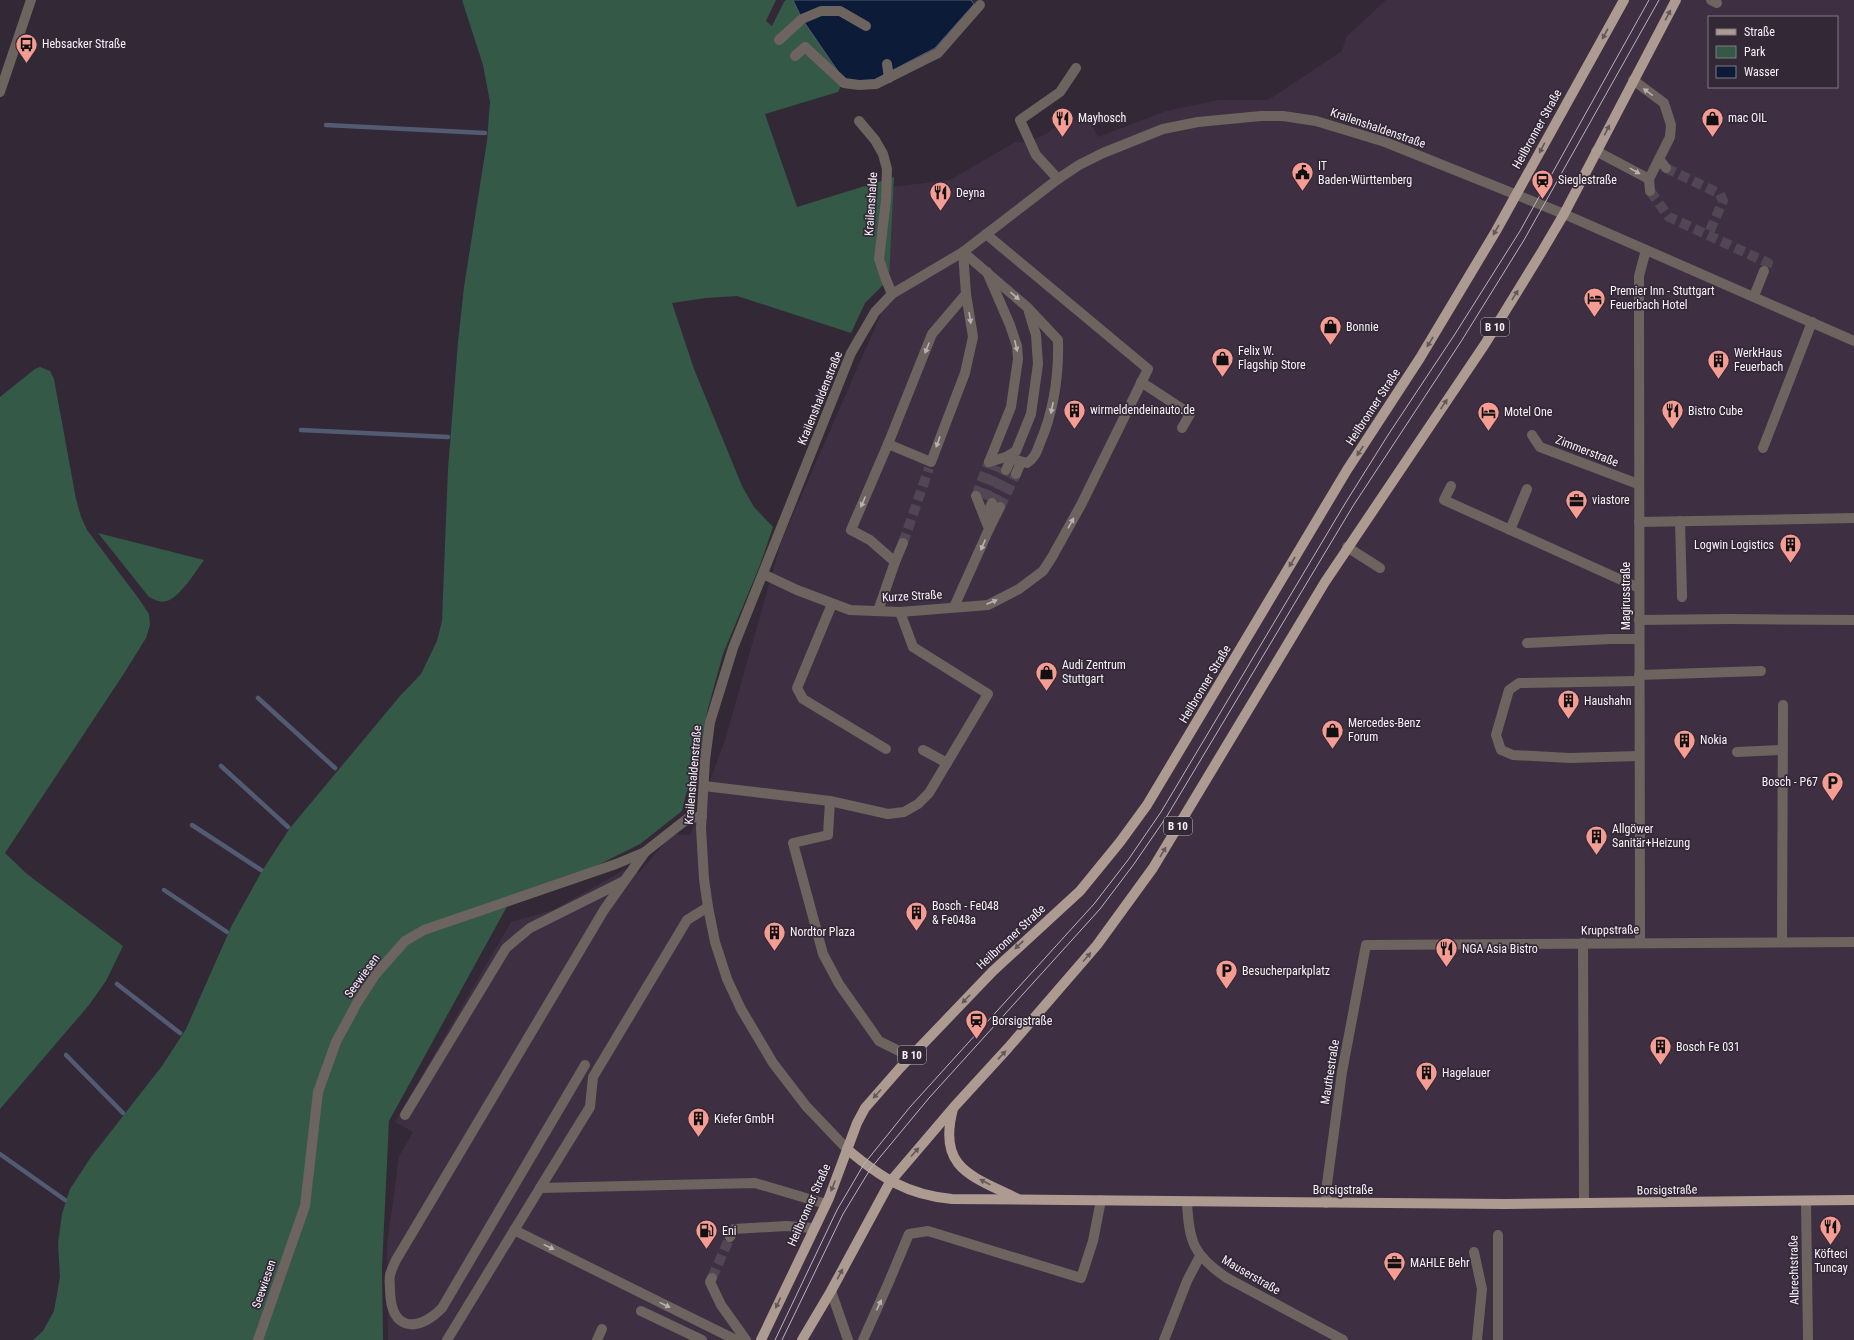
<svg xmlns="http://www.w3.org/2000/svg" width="1854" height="1340" viewBox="0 0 1854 1340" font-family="'Roboto Condensed',sans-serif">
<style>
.built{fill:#3f2f42;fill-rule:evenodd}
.green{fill:#345947}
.water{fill:#0c1b37;stroke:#535b72}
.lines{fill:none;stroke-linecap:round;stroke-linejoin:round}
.stream{stroke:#535b72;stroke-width:4.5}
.minor-tunnel{stroke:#514653;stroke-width:10;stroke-dasharray:10 5;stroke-linecap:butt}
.minor{stroke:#6d645f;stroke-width:10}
.major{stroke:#ad9b91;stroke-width:10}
.tram{stroke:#bcb3be;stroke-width:1}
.oneway{fill:#64565a}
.oneway2{fill:#b9b2b4}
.labels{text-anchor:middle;stroke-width:3.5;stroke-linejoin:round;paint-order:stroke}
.shield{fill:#332836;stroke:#bdb5bf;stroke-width:1}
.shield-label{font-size:11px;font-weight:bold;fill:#f8f1fa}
.poi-label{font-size:12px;fill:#f8f1fa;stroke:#332836;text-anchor:start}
.street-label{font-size:12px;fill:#f8f1fa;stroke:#332836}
</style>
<rect width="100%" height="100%" fill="#332836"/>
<path class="built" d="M1386,0h468v1340h-1466l-1,-95 12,-89 14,-24 -18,-10 116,-200 42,-12 75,-42 11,5 33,-39 18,1 35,-95 56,-198 100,-228 8,-35 3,-92 58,-7 65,-38 11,1 20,-9 23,-17 6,4 12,-7 11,23 68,-26 53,-11h49l74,-49 4,-14zM1709,17h128v70h-128z"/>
<g class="green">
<path d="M462,0h314l-10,21 6,5 12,-24 2,-2h7l9,19 42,61 -6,12 -73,22 32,93 97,-30 -5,102 -24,24 -14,30 -114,-37 -31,2 -34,5 22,66 48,117 12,21 19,20 -13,38 -37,89 -16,58 -7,49 -14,33 -4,17 -42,33 -76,38 -54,19 -121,220 -7,146 1,73h-350l10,-9 11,-20 6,-34 -2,-34 4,-29 8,-25 21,-32 71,-91 24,-37 46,-104 30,-54 28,-43 110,-132 21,-22 16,-33 5,-20 6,-152 10,-127 6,-55 23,-146 3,-39 -7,-37z"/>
<path d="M40,367l10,4 4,8 22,120 5,18 6,13 52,69 10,15 1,11 -4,13 -23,37 -118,178 22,21 96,72 -17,35 -17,24 -89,104v-712l35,-28z"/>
<path d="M98,533l106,27c-8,11 -24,37 -37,41 -7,2 -12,-1 -18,-4z"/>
</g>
<path class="water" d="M793,0h178l3,4 -39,44 -61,32 -16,1 -14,-1 -42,-61z"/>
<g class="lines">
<g class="stream">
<path d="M326,125l159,8"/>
<path d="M301,430l147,7"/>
<path d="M258,698l77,70"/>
<path d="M221,766l67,61"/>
<path d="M192,825l69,45"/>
<path d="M164,890l63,42"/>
<path d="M117,984l63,49"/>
<path d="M66,1055l57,58"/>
<path d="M0,1154l65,46"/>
</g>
<g class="minor-tunnel">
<path d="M1666,168l54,26 3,7 -15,34"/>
<path d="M1650,191l19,26 99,46 -4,8"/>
<path d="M976,496l13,-34"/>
<path d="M984,499l13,-33"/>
<path d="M992,503l14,-33"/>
<path d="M1000,507l16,-33"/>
<path d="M903,543l26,-75"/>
<path d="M712,1278l18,-41"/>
</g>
<g class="minor">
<path d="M1711,0l6,3"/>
<path d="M779,40l23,-21 19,-8h19l26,15"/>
<path d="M795,56l10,-9 39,36 15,2 17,-1 62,-31 42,-48"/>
<path d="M887,64l2,14"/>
<path d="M1633,80l31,23 7,22 -1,12 -21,42 1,12"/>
<path d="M0,92l31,-92"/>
<path d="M859,121l16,19 8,14 4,15 -1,31 -7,59 6,18 7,17"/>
<path d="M1596,151l53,28"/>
<path d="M1659,159l7,9"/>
<path d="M1058,179l-22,-24 -16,-35 40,-28 16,-24"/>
<path d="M963,252l64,55 31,33c1,36 -4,70 -18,103 -3,8 -5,15 -13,20l-21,-6"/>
<path d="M987,272l23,53 7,21 1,13 -7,48 -22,55"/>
<path d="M1754,296l10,-25"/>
<path d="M1141,382l49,32 -8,14"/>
<path d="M1532,435l8,12 98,37"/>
<path d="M888,444l44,-110 34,-40"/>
<path d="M1763,448l49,-126"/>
<path d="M989,462l17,-5 10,-6 15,-37 7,-50 -2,-29 -7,-23"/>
<path d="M1006,470l5,-11"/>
<path d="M1016,474l5,-12"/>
<path d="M1451,486l-7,14 195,88"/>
<path d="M985,518l7,-15"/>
<path d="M1680,521l2,76"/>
<path d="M1639,522l215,-4"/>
<path d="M989,529l11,-22"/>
<path d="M1510,530l17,-41"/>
<path d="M1347,547l33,21"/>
<path d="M895,562l8,-19"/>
<path d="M763,574l34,16 53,20 50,2 88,-7 31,-16 24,-18 9,-14 29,-52 67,-136 -162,-135"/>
<path d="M832,604l-35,84 6,11 83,50"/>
<path d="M954,607l35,-78 -13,-33"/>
<path d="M878,611l17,-49 -25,-22 -19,-10 37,-86 43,18 34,-89 8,-36 -7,-43 -3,-42"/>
<path d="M1639,620l91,-1 124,1"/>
<path d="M1527,643l84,-4h28"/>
<path d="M1639,675l122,-4"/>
<path d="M1639,681l-120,2 -10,7 -13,45 5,15 12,5 57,3 69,-2"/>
<path d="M923,750l24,13"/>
<path d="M1737,752l45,-2"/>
<path d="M704,786l126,15 58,13 16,-2 14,-8 11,-11 59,-99 -75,-47 -13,-35"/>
<path d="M830,801l-2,34 -35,8 30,111 16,30 40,57 32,16"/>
<path d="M1782,942l1,-237"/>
<path d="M1583,943l1,260"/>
<path d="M1640,943l-1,-637v-30l7,-26"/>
<path d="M585,1065l-143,243c-25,25 -51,23 -52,-18 0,-4 -1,-11 0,-15 1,-5 4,-10 6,-15l208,-350 41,-58"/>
<path d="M405,1115l101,-167 24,-20 94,-47"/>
<path d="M847,1149l-41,-43 -33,-43 -32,-54 -14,-30 -12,-37 -7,-35 -4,-28 -3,-51 4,-68 5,-38 23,-74 118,-295 24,-41 17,-18 71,-42 95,-73 21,-14 24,-12 60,-24 35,-7 63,-6h22l33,5 69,21 179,72 290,127"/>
<path d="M540,1188l50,-81 3,-30 94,-157 21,-13"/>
<path d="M1806,1201l2,139"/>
<path d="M1187,1202c2,40 6,53 40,76l116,62"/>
<path d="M1326,1203l1,-19 15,-112 24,-127 488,-3"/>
<path d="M514,1230l222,110"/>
<path d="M1498,1235v105"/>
<path d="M730,1237l4,-8 52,-3 27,2"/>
<path d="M1474,1252l8,37 -5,51"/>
<path d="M712,1278l-2,4 11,23 25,35"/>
<path d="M831,1291l17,49"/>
<path d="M641,1311l61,29"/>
<path d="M258,1340l47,-134 13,-114 18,-50 21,-39 18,-28 30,-34 19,-11 192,-66 29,-12 42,-33 15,-3"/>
<path d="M447,1340l93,-152 215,-5 71,21"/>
<path d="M597,1340l5,-11"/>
<path d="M863,1340l25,-56 21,-50 19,-3 153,47 12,-37 8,-41"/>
<path d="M1164,1340l23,-59 13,-25"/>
</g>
<g class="major">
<path d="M953,1109c-16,60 19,67 65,90"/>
<path d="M847,1149c33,28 60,46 105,50l553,5 349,-4"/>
<path d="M761,1340l68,-142 28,-75 8,-15 35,-40 93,-97 87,-80 40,-49 27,-37 200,-335 73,-112 76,-127 128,-231"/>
<path d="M802,1340l29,-49 59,-109 64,-75 54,-59 89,-103 56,-77 172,-286 160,-238 56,-91 23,-39 112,-214"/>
</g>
<g class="tram">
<path d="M775,1340l62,-130 27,-46 46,-57 184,-203 34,-44 33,-48 185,-310 42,-67 67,-101 65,-103 129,-231"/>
<path d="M782,1340l61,-126 28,-46 58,-70 171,-189 34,-45 33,-48 186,-310 109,-166 62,-100 135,-240"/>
</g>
</g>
<defs><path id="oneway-solid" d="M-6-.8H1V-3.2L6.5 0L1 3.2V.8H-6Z"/></defs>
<g class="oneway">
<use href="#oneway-solid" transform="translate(1668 15) rotate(-62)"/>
<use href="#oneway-solid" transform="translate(1605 34) rotate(119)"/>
<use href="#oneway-solid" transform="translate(1607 130) rotate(-63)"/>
<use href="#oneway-solid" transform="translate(1542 148) rotate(118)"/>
<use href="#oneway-solid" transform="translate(1496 230) rotate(120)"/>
<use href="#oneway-solid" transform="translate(1515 295) rotate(-58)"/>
<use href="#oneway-solid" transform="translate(1430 342) rotate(121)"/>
<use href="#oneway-solid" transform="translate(1444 404) rotate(-56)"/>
<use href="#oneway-solid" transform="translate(1360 451) rotate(123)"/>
<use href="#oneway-solid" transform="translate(1292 562) rotate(121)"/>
<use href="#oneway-solid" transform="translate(1163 852) rotate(-59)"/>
<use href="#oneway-solid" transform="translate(1019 945) rotate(137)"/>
<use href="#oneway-solid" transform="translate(1087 957) rotate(-49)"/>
<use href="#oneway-solid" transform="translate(966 999) rotate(134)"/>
<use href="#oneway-solid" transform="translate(1002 1055) rotate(-47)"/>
<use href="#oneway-solid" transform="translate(877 1094) rotate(132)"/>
<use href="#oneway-solid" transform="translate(915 1152) rotate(-48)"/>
<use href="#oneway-solid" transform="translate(985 1182) rotate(-153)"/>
<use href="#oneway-solid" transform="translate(833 1186) rotate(112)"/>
<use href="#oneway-solid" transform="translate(840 1274) rotate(-62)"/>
<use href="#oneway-solid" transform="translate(778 1303) rotate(115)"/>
</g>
<g class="oneway2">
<use href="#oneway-solid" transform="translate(1648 92) rotate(-144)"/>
<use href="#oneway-solid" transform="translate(1635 171) rotate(29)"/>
<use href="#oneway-solid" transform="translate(1015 296) rotate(41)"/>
<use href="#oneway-solid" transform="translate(970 318) rotate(81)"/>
<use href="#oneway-solid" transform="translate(1016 346) rotate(77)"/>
<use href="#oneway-solid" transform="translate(927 348) rotate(112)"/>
<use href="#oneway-solid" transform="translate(1052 408) rotate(101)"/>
<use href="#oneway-solid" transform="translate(938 442) rotate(110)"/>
<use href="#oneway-solid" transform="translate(863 502) rotate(114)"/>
<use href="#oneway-solid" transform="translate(1071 523) rotate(-61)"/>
<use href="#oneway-solid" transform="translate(983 545) rotate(113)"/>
<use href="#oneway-solid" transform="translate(992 602) rotate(-23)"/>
<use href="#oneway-solid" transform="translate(549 1247) rotate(26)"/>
<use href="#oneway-solid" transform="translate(665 1305) rotate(26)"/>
<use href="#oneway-solid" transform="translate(879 1305) rotate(-65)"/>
</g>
<defs>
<symbol id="bus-pin" viewBox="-11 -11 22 30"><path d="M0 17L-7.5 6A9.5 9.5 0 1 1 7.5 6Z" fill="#f59c93" stroke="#332836"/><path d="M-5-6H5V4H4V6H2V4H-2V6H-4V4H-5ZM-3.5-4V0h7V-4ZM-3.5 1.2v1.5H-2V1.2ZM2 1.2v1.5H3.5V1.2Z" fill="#111"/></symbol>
<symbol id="restaurant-pin" viewBox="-11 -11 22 30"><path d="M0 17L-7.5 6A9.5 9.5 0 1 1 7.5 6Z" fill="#f59c93" stroke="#332836"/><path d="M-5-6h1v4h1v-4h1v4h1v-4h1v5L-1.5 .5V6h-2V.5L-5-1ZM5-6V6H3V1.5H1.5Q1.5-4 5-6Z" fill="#111"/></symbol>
<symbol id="shop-pin" viewBox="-11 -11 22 30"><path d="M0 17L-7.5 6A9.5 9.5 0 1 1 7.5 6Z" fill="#f59c93" stroke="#332836"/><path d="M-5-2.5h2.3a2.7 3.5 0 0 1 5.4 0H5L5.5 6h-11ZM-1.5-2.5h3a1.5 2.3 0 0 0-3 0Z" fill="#111"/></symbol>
<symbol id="civic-pin" viewBox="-11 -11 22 30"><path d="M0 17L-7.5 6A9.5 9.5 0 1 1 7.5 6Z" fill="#f59c93" stroke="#332836"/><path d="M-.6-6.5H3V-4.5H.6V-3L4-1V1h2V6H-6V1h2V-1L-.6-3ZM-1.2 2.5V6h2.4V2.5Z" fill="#111"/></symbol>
<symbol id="station-pin" viewBox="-11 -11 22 30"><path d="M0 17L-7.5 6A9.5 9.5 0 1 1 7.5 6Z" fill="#f59c93" stroke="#332836"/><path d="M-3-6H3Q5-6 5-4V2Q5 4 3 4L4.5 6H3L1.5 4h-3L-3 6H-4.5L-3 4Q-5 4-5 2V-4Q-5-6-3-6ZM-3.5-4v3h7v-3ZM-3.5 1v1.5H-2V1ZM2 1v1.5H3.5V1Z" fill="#111"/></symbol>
<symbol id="hotel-pin" viewBox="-11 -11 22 30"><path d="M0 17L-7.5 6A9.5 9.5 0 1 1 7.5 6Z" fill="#f59c93" stroke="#332836"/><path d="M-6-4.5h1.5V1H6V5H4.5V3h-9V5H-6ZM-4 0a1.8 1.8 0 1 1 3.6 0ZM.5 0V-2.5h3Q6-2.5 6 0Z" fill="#111"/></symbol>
<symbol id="building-pin" viewBox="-11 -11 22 30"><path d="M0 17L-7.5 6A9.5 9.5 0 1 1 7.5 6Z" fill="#f59c93" stroke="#332836"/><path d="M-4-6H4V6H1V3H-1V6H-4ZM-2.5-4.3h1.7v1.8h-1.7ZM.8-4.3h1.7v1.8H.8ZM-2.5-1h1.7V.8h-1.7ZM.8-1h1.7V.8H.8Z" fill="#111"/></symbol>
<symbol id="office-pin" viewBox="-11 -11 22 30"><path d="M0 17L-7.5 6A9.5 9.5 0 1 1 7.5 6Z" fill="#f59c93" stroke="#332836"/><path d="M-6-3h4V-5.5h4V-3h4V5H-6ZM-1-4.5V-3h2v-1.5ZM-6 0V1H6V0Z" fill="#111"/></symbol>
<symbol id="parking-pin" viewBox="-11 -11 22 30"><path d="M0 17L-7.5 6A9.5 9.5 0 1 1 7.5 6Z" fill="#f59c93" stroke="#332836"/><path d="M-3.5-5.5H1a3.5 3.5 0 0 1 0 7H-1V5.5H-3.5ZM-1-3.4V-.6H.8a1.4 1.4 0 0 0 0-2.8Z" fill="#111"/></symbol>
<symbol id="fuel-pin" viewBox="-11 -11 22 30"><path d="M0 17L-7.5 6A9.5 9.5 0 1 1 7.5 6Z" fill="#f59c93" stroke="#332836"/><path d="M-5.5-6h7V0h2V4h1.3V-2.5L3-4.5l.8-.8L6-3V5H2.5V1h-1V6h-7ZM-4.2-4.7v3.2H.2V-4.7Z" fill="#111"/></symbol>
</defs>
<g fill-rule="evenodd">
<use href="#bus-pin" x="14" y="32" width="25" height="34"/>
<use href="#restaurant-pin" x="1050" y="106" width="25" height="34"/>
<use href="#shop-pin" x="1700" y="106" width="25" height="34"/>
<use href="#civic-pin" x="1290" y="160" width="25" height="34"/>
<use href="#station-pin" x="1530" y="168" width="25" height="34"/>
<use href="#restaurant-pin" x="928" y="180" width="25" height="34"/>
<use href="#hotel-pin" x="1582" y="286" width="25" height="34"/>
<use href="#shop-pin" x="1318" y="314" width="25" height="34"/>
<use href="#shop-pin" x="1210" y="346" width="25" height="34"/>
<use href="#building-pin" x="1706" y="348" width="25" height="34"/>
<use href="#building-pin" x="1062" y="398" width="25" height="34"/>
<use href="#restaurant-pin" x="1660" y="398" width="25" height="34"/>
<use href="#hotel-pin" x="1476" y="400" width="25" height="34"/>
<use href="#office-pin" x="1564" y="488" width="25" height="34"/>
<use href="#building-pin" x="1778" y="532" width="25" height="34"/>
<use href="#shop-pin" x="1034" y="660" width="25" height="34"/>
<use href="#building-pin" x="1556" y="688" width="25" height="34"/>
<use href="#shop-pin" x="1320" y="718" width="25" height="34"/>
<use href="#building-pin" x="1672" y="728" width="25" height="34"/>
<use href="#parking-pin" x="1820" y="770" width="25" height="34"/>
<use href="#building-pin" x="1584" y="824" width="25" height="34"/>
<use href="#building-pin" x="904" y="900" width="25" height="34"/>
<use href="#building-pin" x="762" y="920" width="25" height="34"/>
<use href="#restaurant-pin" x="1434" y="936" width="25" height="34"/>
<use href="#parking-pin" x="1214" y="958" width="25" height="34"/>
<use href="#station-pin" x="964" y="1008" width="25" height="34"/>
<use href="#building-pin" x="1648" y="1034" width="25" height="34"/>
<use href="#building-pin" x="1414" y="1060" width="25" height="34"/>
<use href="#building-pin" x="686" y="1106" width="25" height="34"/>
<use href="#restaurant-pin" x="1818" y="1214" width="25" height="34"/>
<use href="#fuel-pin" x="694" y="1218" width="25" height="34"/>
<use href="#office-pin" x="1382" y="1250" width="25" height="34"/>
</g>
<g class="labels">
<g class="shield">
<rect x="1481" y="318" width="28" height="18" rx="3"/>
<rect x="1164" y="817" width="28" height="18" rx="3"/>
<rect x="898" y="1046" width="28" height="18" rx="3"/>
</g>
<g class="shield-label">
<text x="1495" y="331">B 10</text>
<text x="1178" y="830">B 10</text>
<text x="912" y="1059">B 10</text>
</g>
<g class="poi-label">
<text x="42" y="48">Hebsacker Straße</text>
<text x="1078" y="122">Mayhosch</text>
<text x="1728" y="122">mac OIL</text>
<text x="1318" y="170">IT<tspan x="1318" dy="14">Baden-Württemberg</tspan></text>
<text x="1558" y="184">Sieglestraße</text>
<text x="956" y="197">Deyna</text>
<text x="1610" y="295">Premier Inn - Stuttgart<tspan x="1610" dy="14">Feuerbach Hotel</tspan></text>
<text x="1346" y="331">Bonnie</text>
<text x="1238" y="355">Felix W.<tspan x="1238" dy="14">Flagship Store</tspan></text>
<text x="1734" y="357">WerkHaus<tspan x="1734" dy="14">Feuerbach</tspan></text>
<text x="1090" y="414">wirmeldendeinauto.de</text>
<text x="1688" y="415">Bistro Cube</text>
<text x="1504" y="416">Motel One</text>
<text x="1592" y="504">viastore</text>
<text x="1774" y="549" text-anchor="end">Logwin Logistics</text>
<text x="1062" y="669">Audi Zentrum<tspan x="1062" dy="14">Stuttgart</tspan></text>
<text x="1584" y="705">Haushahn</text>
<text x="1348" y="727">Mercedes-Benz<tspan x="1348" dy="14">Forum</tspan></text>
<text x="1700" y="744">Nokia</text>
<text x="1818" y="786" text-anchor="end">Bosch - P67</text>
<text x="1612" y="833">Allgöwer<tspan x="1612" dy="14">Sanitär+Heizung</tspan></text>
<text x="932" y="910">Bosch - Fe048<tspan x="932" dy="14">&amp; Fe048a</tspan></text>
<text x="790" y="936">Nordtor Plaza</text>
<text x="1462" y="953">NGA Asia Bistro</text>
<text x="1242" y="975">Besucherparkplatz</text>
<text x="992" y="1025">Borsigstraße</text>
<text x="1676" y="1051">Bosch Fe 031</text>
<text x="1442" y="1077">Hagelauer</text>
<text x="714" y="1123">Kiefer GmbH</text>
<text x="722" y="1235">Eni</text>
<text x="1831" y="1258" text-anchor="middle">Köfteci<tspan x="1831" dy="14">Tuncay</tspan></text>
<text x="1410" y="1267">MAHLE Behr</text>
</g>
<g class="street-label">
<text transform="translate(1378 128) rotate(19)" y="4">Krailenshaldenstraße</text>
<text transform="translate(1537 129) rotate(-61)" y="4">Heilbronner Straße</text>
<text transform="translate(871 204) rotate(-86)" y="4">Krailenshalde</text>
<text transform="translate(820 398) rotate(-68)" y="4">Krailenshaldenstraße</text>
<text transform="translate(1373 407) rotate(-57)" y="4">Heilbronner Straße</text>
<text transform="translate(1587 451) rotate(21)" y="4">Zimmerstraße</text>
<text transform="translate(912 596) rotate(-3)" y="4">Kurze Straße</text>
<text transform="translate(1626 596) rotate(-90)" y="4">Magirusstraße</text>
<text transform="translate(1205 684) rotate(-59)" y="4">Heilbronner Straße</text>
<text transform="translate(693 775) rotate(-85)" y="4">Krailenshaldenstraße</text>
<text transform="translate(1610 930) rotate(-1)" y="4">Kruppstraße</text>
<text transform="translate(1011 937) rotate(-43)" y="4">Heilbronner Straße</text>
<text transform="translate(362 976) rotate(-54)" y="4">Seewiesen</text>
<text transform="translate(1330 1072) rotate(-81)" y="4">Mauthestraße</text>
<text x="1343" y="1194">Borsigstraße</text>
<text transform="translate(1667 1190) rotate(-1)" y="4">Borsigstraße</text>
<text transform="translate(809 1205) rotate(-66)" y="4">Heilbronner Straße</text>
<text transform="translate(1794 1270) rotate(-91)" y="4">Albrechtstraße</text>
<text transform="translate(1251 1275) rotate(30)" y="4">Mauserstraße</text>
<text transform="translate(264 1284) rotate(-71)" y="4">Seewiesen</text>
</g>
</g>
<rect x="1708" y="16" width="130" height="72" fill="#332836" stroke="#827884"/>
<rect x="1716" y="29" width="20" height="6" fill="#ad9b91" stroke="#827884"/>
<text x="1744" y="36" font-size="12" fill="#f8f1fa">Straße</text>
<rect x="1716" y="46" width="20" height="12" fill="#345947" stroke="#827884"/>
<text x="1744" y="56" font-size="12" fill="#f8f1fa">Park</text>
<rect x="1716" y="66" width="20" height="12" fill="#0c1b37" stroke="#827884"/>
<text x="1744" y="76" font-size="12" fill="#f8f1fa">Wasser</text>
</svg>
